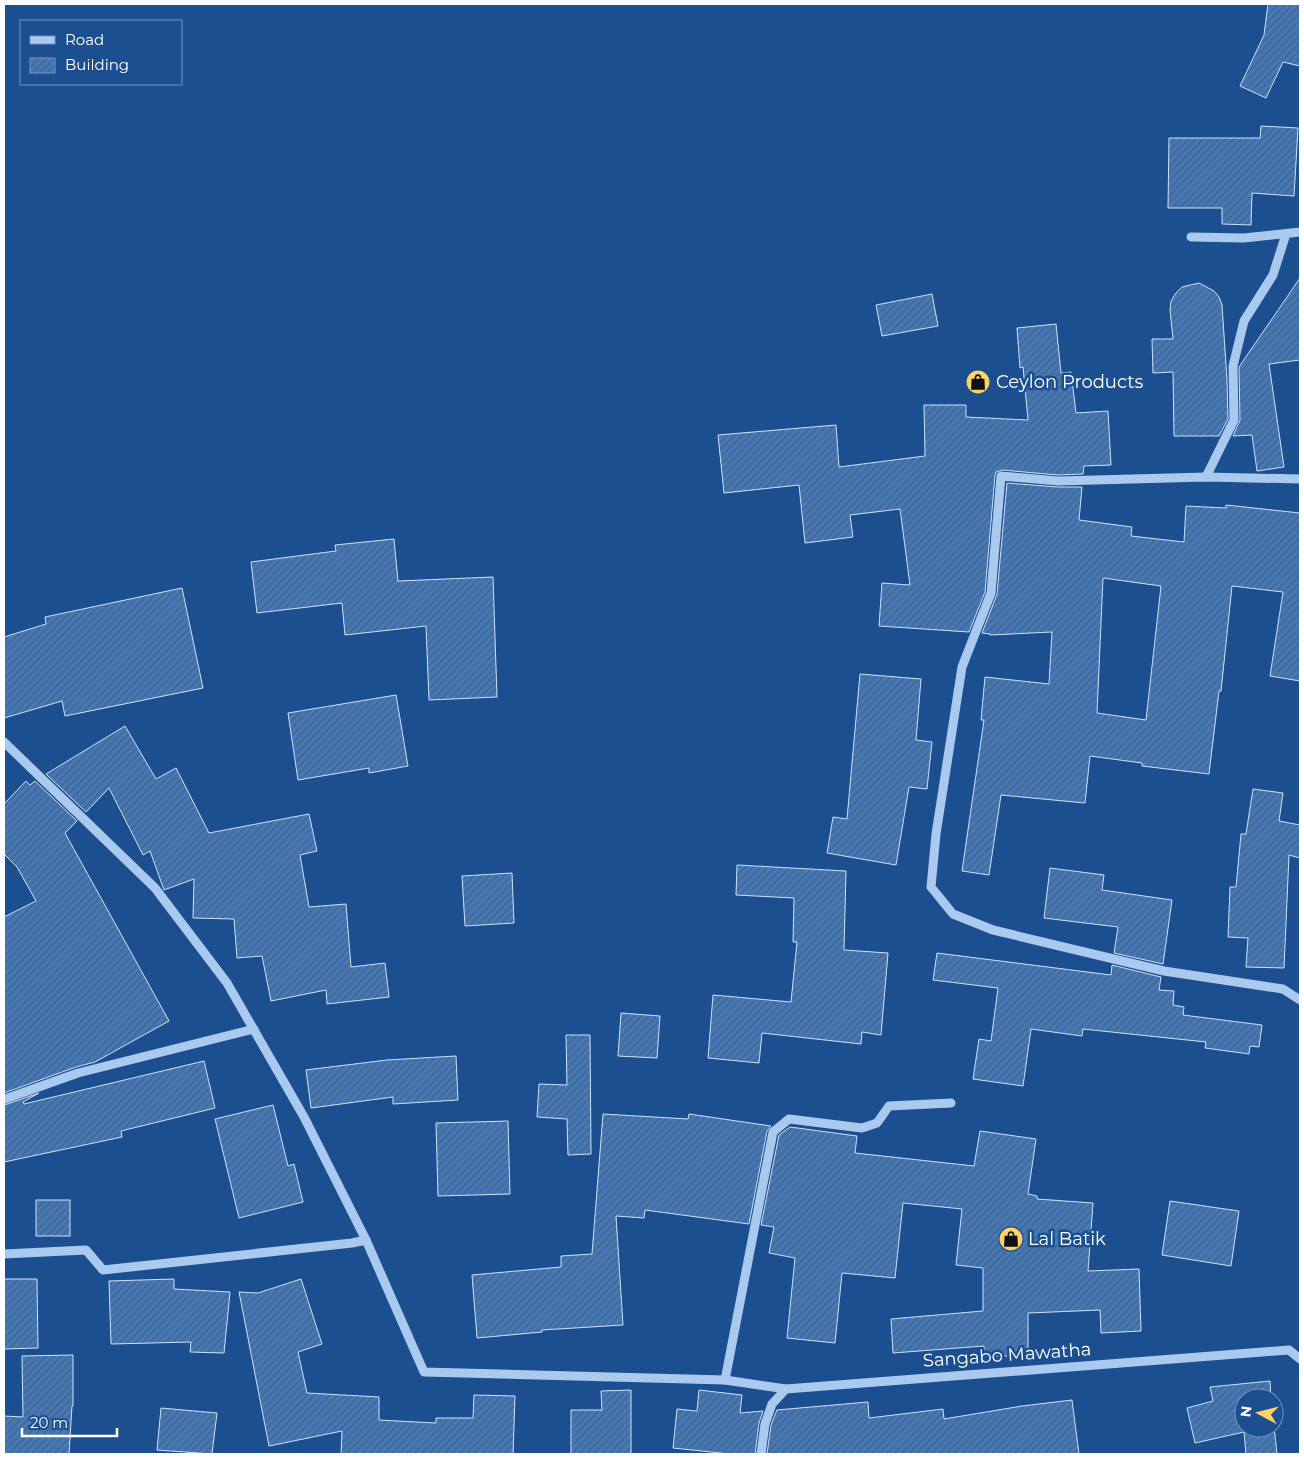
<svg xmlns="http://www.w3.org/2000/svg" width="1304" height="1458" viewBox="0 0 1304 1458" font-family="Montserrat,sans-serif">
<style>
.building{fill:url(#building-hatch);stroke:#cfe3fa;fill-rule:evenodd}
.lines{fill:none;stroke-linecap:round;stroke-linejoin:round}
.minor{stroke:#a9c9ee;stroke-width:9}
.labels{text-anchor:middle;stroke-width:5;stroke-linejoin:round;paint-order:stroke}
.poi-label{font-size:18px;fill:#fff;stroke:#1b4f8f;text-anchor:start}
.street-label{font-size:18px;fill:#fff;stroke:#1b4f8f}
</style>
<defs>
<pattern id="building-hatch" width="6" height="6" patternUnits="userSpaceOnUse" patternTransform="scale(1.25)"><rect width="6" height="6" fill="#4478b7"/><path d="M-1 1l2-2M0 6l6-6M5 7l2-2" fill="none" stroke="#486282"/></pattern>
</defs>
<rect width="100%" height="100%" fill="#1b4f8f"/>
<g class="building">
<path d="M1268,4h32v62l-17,-4 -17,36 -26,-12 24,-51z"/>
<path d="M1261,126l37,2 -4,68 -42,-3 -1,32 -29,-1v-16h-54l1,-70h91z"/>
<path d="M1300,278v82l-31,4 15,103 -27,4 -5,-36 -19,1 7,-16 -1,-53z"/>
<path d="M1199,283l15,8 5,6 3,8 5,75 1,39 -9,17h-45l-1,-64 -20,1 -1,-34h21l-3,-29 1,-9 5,-8 6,-6z"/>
<path d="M932,294l6,32 -56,10 -6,-31z"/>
<path d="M1056,324l5,49 10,-1 5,41 32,-2 3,54 -27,1 -1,8 -25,1 -56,-5 -6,2 -1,3 -10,117 -16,40 -90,-6 3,-43 28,2 -10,-76 -50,6 3,22 -48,6 -6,-58 -75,8 -6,-58 118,-10 3,42 86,-11 -1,-51h42v12l62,3 -5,-53 -3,1 -3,-40z"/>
<path d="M1007,483l51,4h24l-3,33 53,7 -1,9 53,6 2,-36 40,2v-3l74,8v168l-30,-5 13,-84 -51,-6 -11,105h-2l-10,83 -67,-8v-3l-52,-7 -5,47 -84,-8 -12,80 -27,-4 22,-151h-3l4,-43 64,7 3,-52 -62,3v-1l-8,-1 15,-39zM1103,578l58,8 -15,134 -49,-7z"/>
<path d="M394,539l4,42 95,-4 4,120 -68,3 -3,-74 -81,9 -3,-32 -85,10 -6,-51 85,-11 -1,-6z"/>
<path d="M182,588l21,100 -138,28 -3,-15 -58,17v-81l42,-13 -1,-7z"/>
<path d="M860,674l61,5 -5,61 16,2 -5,47 -18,-2 -13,78 -69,-12 6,-36 14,2z"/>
<path d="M396,695l12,71 -39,7v-5l-71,12 -10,-67z"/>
<path d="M125,726l31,53 20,-11 33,65 100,-19 8,37 -17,4 9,52 37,-3 5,63 34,-4 4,34 -62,7 -1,-14 -55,11 -9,-45 -25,2 -3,-39 -41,-1 1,-39 -30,11 -14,-39 -7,4 -34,-67 -23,24 -40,-38z"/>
<path d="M26,781l4,4 5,-4 42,40 -12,12 104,188 -74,41 -19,5 -72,26v-176l32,-16 -19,-34 -13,-13v-50z"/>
<path d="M1253,789l30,4 -4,28 21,4v33l-11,-3 -5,113 -38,-1 2,-29 -20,-1 2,-50h6l5,-53h5z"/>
<path d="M737,865l109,6 -2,79 44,3 -7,82 -19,-3 -1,12 -99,-11 -3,30 -51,-5 5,-63 78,7 6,-60h-4l1,-44 -58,-3z"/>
<path d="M1050,868l54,7 -2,15 70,10 -9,64 -49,-11 4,-26 -74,-9z"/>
<path d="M512,873l2,50 -49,3 -3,-50z"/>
<path d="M937,953l174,22 1,-10 49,12 -2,13 15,1 -1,14 11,2 -1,8 79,10 -3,22 -9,-1 -1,8 -44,-6 1,-6 -123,-13 -1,7 -51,-7 -8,57 -50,-7 6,-40 12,2 7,-53 -65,-8z"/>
<path d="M621,1013l39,3 -3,42 -39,-2z"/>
<path d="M566,1035h24l1,119 -23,1 -1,-36 -30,-2 2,-33 28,1z"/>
<path d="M456,1056l2,44 -65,4v-7l-82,11 -5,-38 81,-10z"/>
<path d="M204,1061l11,47 -94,23 1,6 -118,25v-57l35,-12 -16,9 1,2z"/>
<path d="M273,1105l15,61 6,-2 9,38 -64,16 -24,-99z"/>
<path d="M603,1114l85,5 1,-5 82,12 -4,5 -18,93 -104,-14 -1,8 -28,-2 7,109 -81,5v2l-65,6 -5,-63 89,-8v-11l31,-2z"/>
<path d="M508,1121l2,73 -72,2 -2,-73z"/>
<path d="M790,1127l67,9 -2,17 119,13 6,-35 56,8 -8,55 9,2v3l56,4 -5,68 51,-2 2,62 -40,2 -1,-23 -72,3v43h-44v-10l-91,7 -2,-34 92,-8v-43l-27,-3 6,-56 -59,-6 -8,75 -53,-5 -7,70 -48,-5 8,-80 -26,-5 5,-26 -13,-2 18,-90z"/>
<rect x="36" y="1200" width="34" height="36"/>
<path d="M1170,1201l69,10 -8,55 -69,-11z"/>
<path d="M4,1279h33l1,69 -34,1z"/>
<path d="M174,1279v10l56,3 -6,61 -34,-1 1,-10 -80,2 -2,-63z"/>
<path d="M301,1279l21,65 -24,8 9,41 72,4v23l57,3v-5h37l1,-23 41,1 -2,58h-172l1,-23 -73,15 -30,-154 19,1z"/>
<path d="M73,1355v51h-1l-3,48h-65v-38l19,1 -1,-61z"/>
<path d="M1270,1381l1,17h-27v30h30v-2l3,28h-31l-2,-22 -49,11 -8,-35 26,-7 -3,-14z"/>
<path d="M631,1390v64h-60v-44h31l-1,-19z"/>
<path d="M699,1390l43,5 -2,18 23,-2 -4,12 -4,31h-25l-57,-6 4,-39 20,2z"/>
<path d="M1072,1400l7,54h-312l4,-29 6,-15 91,-8 1,16 74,-9 1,10 78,-13z"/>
<path d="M161,1408l56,5 -5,41 -55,-4z"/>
</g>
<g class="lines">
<g class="minor">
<path d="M1191,237l53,1 56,-6"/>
<path d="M1206,477l28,-57 -1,-54 11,-45 29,-46 13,-41"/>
<path d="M1300,479l-94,-2 -148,4 -57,-5 -10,117 -29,74 -26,167 -5,53 22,27 40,16 171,41 119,18 17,11"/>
<path d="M4,742l151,146 72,95 77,134 62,123"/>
<path d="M5,1099l73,-26 176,-44"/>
<path d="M4,1254l82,-4 17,20 249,-27 14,-3 58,132 301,8 61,9"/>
<path d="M725,1380l48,-248 16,-13 73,9 15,-5 12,-17 62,-3"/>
<path d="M761,1454l4,-30 7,-20 14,-15 503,-39 11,9"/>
</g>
</g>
<defs>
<symbol id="shop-disc" viewBox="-11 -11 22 22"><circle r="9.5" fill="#ffd166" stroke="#1b4f8f"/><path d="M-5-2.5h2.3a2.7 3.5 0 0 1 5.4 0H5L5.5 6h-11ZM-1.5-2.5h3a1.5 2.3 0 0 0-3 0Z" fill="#111"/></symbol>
</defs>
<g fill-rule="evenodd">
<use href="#shop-disc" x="964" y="368" width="28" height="28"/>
<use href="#shop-disc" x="997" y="1225" width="28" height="28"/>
</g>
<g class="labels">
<g class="poi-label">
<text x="996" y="388">Ceylon Products</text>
<text x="1028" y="1245">Lal Batik</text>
</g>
<g class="street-label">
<text transform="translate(1007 1355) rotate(-4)" y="6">Sangabo Mawatha</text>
</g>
</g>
<rect width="1304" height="1458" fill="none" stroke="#ffffff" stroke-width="10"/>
<rect x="20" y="20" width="162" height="65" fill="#1b4f8f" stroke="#7695bc"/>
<rect x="30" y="36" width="25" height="8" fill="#a9c9ee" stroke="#7695bc"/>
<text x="65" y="45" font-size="15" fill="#ffffff">Road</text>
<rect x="30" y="58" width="25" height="15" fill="url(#building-hatch)" stroke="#7695bc"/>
<text x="65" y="70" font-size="15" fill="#ffffff">Building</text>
<g transform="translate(1259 1413) rotate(277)"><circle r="24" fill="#1b4f8f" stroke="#7695bc"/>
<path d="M0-4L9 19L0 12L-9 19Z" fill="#ffd166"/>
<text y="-8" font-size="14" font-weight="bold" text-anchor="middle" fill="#ffffff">N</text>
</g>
<path d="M22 1428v8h95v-8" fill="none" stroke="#ffffff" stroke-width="2.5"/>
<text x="30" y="1428" font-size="15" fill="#ffffff" stroke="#1b4f8f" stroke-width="4" paint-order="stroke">20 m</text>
</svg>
